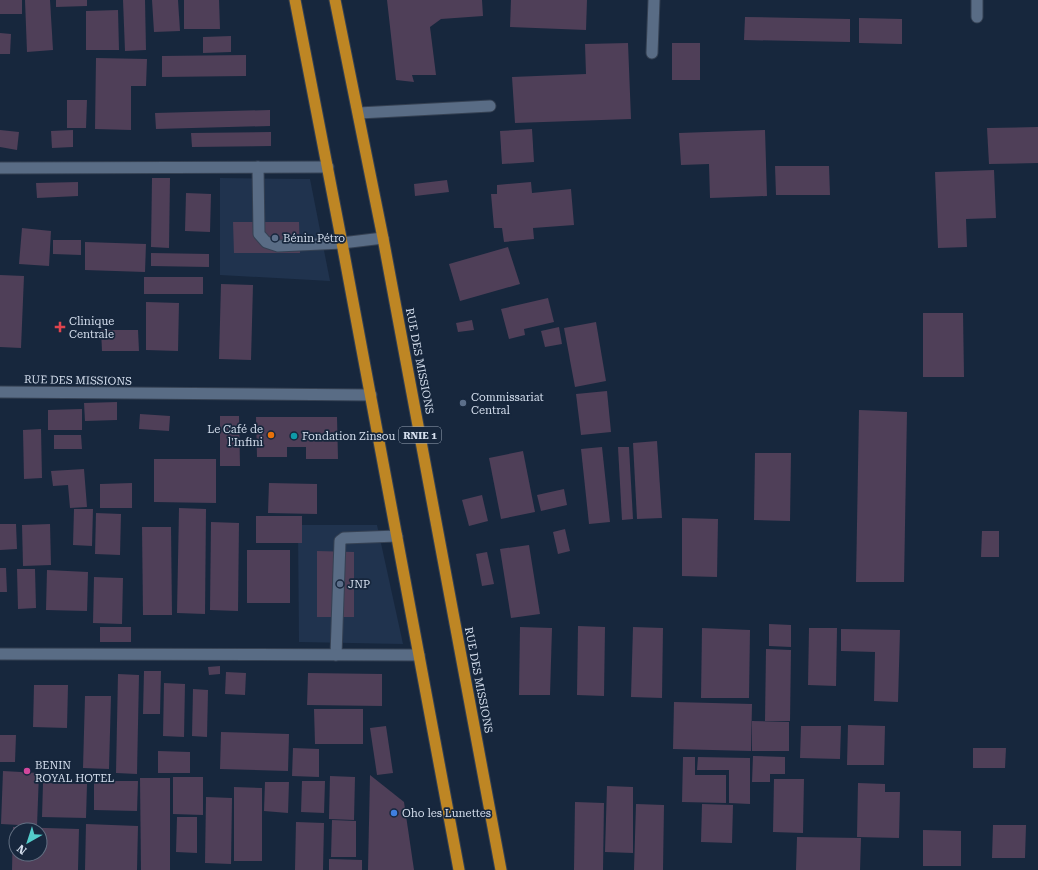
<svg xmlns="http://www.w3.org/2000/svg" width="1038" height="870" viewBox="0 0 1038 870" font-family="'Roboto Serif',serif">
<style>
.built{fill:#20334e}
.building{fill:#4f3f58;fill-rule:evenodd}
.lines{fill:none;stroke-linecap:round;stroke-linejoin:round}
.service-casing{stroke:#354153;stroke-width:13}
.minor-casing{stroke:#354153;stroke-width:13}
.trunk-casing{stroke:#354153;stroke-width:13}
.service{stroke:#596c85;stroke-width:11}
.minor{stroke:#596c85;stroke-width:11}
.trunk{stroke:#be8624;stroke-width:11}
.service-dot{fill:#5c6f8a;stroke:#17273d;stroke-width:1.5}
.health-dot{fill:#e0444e;stroke:#17273d;stroke-width:1.5}
.food-dot{fill:#e8710a;stroke:#17273d;stroke-width:1.5}
.culture-dot{fill:#0f9aa8;stroke:#17273d;stroke-width:1.5}
.hotel-dot{fill:#d1479c;stroke:#17273d;stroke-width:1.5}
.shop-dot{fill:#3f7fe0;stroke:#17273d;stroke-width:1.5}
.labels{text-anchor:middle;stroke-width:3.5;stroke-linejoin:round;paint-order:stroke}
.shield{fill:#17273d;stroke:#9ba7b8;stroke-width:1}
.shield-label{font-size:10px;font-weight:bold;fill:#d4deed}
.poi-label{font-size:11px;fill:#d4deed;stroke:#17273d;text-anchor:start}
.street-label{font-size:11px;fill:#d4deed;stroke:#17273d}
</style>
<rect width="100%" height="100%" fill="#17273d"/>
<g class="built">
<path d="M220,178l90,1 20,102 -110,-6z"/>
<path d="M298,525h79l26,119 -104,-2z"/>
</g>
<g class="building">
<rect x="0" y="0" width="22" height="14"/>
<path d="M25,0h25l3,50 -26,2z"/>
<path d="M56,0h31v6l-31,1z"/>
<path d="M123,0h22l1,50 -21,1z"/>
<path d="M152,0h26l2,31 -26,1z"/>
<path d="M184,0h35l1,29h-36z"/>
<path d="M387,0h95l1,16 -42,3 -11,8 6,48h-24l2,7 -18,-2z"/>
<path d="M511,0h76l-1,30 -76,-3z"/>
<path d="M118,10l1,40h-33v-39z"/>
<path d="M745,17l105,2v23l-106,-2z"/>
<path d="M859,18l43,1v25l-43,-1z"/>
<path d="M0,33l11,1 -1,20h-10z"/>
<path d="M231,36v16l-28,1v-16z"/>
<path d="M628,43l3,76 -116,4 -3,-46 74,-3 -1,-30z"/>
<rect x="672" y="43" width="28" height="37"/>
<path d="M246,55v21l-84,1v-21z"/>
<path d="M96,58l51,1 -1,27h-15v44l-36,-1z"/>
<path d="M67,100h20l-1,28h-19z"/>
<path d="M270,110v16l-114,3 -1,-16z"/>
<path d="M1038,127v36l-49,1 -2,-36z"/>
<path d="M532,129l2,33 -32,2 -2,-33z"/>
<path d="M0,130l19,2 -2,18 -17,-3z"/>
<path d="M73,130v17l-21,1 -1,-17z"/>
<path d="M765,130l2,66 -57,2 -1,-34 -28,1 -2,-32z"/>
<path d="M271,132v14l-79,1 -1,-14z"/>
<path d="M775,166h54l1,29h-54z"/>
<path d="M994,170l2,48 -30,1 1,28 -29,1 -3,-76z"/>
<path d="M152,178h18l-1,70 -18,-1z"/>
<path d="M447,180l2,12 -34,4 -1,-12z"/>
<path d="M78,182v14l-41,2 -1,-15z"/>
<path d="M531,182l1,11 39,-4 3,36 -41,3 1,11 -30,3 -2,-14h-8l-3,-34h6v-9z"/>
<path d="M186,193l25,1 -1,38 -25,-1z"/>
<path d="M233,222h66l1,31h-66z"/>
<path d="M22,228l29,3 -2,35 -30,-2z"/>
<path d="M53,240h28v15l-28,-1z"/>
<path d="M85,242l61,2 -1,28 -60,-2z"/>
<path d="M508,247l12,37 -60,17 -11,-37z"/>
<path d="M151,253l58,1v13l-58,-1z"/>
<path d="M0,275l24,1 -3,72 -21,-1z"/>
<rect x="144" y="277" width="59" height="17"/>
<path d="M221,284l32,1 -2,75 -32,-1z"/>
<path d="M548,298l6,24 -30,7 1,6 -16,4 -8,-30z"/>
<path d="M146,302l33,1 -1,48 -32,-1z"/>
<path d="M923,313h40l1,64h-41z"/>
<path d="M472,320l2,10 -16,2 -2,-9z"/>
<path d="M596,322l10,59 -31,6 -11,-59z"/>
<path d="M559,327l3,17 -17,3 -4,-16z"/>
<path d="M101,330h37l1,21h-37z"/>
<path d="M607,391l4,41 -30,3 -5,-41z"/>
<path d="M117,402v18l-32,1 -1,-18z"/>
<path d="M82,409v21h-34v-20z"/>
<path d="M859,410l48,2 -3,170h-48z"/>
<path d="M140,414l30,2 -1,15 -30,-2z"/>
<path d="M220,416h19l1,50h-20z"/>
<path d="M256,417h81l1,42h-32v-12h-19v10h-30z"/>
<path d="M41,429l1,49 -18,1 -1,-49z"/>
<path d="M54,435h27l1,14h-28z"/>
<path d="M657,441l5,77 -25,1 -4,-76z"/>
<path d="M602,447l8,75 -21,2 -8,-75z"/>
<path d="M618,447h11l4,72 -11,1z"/>
<path d="M523,451l12,61 -34,7 -12,-61z"/>
<path d="M755,453h36l-1,68 -36,-1z"/>
<path d="M154,459h62v44l-62,-1z"/>
<path d="M84,469l3,38 -17,1 -2,-23 -15,1 -2,-15z"/>
<path d="M132,483v25h-32v-24z"/>
<path d="M269,483l48,1v30l-49,-1z"/>
<path d="M564,489l3,16 -26,6 -4,-16z"/>
<path d="M482,495l6,26 -19,5 -7,-26z"/>
<path d="M179,508l27,1 -1,105 -28,-1z"/>
<path d="M74,509h19l-1,37 -19,-1z"/>
<path d="M96,513l25,1 -1,41 -25,-1z"/>
<rect x="256" y="516" width="46" height="27"/>
<path d="M682,518l36,1 -1,58 -35,-1z"/>
<path d="M211,522l28,1 -1,88 -28,-1z"/>
<path d="M0,524h16l1,25 -17,1z"/>
<path d="M50,524l1,41 -28,1 -1,-41z"/>
<path d="M142,527h29l1,88h-29z"/>
<path d="M565,529l5,22 -12,3 -5,-22z"/>
<path d="M982,531h17v26h-18z"/>
<path d="M529,545l11,69 -29,4 -11,-69z"/>
<rect x="247" y="550" width="43" height="53"/>
<path d="M317,551l37,1v65h-37z"/>
<path d="M487,552l7,32 -12,2 -6,-32z"/>
<path d="M0,568h6l1,24h-7z"/>
<path d="M17,569h18l1,39 -18,1z"/>
<path d="M47,570l41,2 -1,39 -41,-1z"/>
<path d="M94,577l29,1 -1,46 -29,-1z"/>
<path d="M769,624l22,1v22l-22,-1z"/>
<path d="M578,626l27,1 -1,69 -27,-1z"/>
<rect x="100" y="627" width="31" height="15"/>
<path d="M520,627l32,1 -2,67h-31z"/>
<path d="M633,627l30,1 -1,70 -31,-1z"/>
<path d="M702,628l48,2 -1,68h-48z"/>
<path d="M809,628h28l-1,58 -28,-1z"/>
<path d="M841,629l59,1 -2,72 -24,-1 1,-49 -34,-1z"/>
<path d="M766,649l25,1 -1,71h-25z"/>
<path d="M220,666v8l-11,1 -1,-8z"/>
<path d="M144,671h17l-1,43h-17z"/>
<path d="M226,672l20,1 -1,22 -20,-1z"/>
<path d="M308,673l74,1v32l-75,-1z"/>
<path d="M118,674l21,1 -2,99 -21,-1z"/>
<path d="M164,683l21,1 -1,53 -21,-1z"/>
<path d="M34,685h34l-1,43 -34,-1z"/>
<path d="M193,689l15,1 -1,47 -15,-1z"/>
<path d="M85,696h26l-2,73 -26,-1z"/>
<path d="M674,702l78,2 -1,47 -78,-2z"/>
<path d="M314,709h49v35h-48z"/>
<path d="M752,721l37,1v29h-37z"/>
<path d="M848,725l37,1 -1,39h-37z"/>
<path d="M386,726l7,47 -16,2 -7,-47z"/>
<path d="M801,726h40l-1,33 -40,-1z"/>
<path d="M221,732l68,2 -1,37 -68,-2z"/>
<path d="M0,735h16l-1,27h-15z"/>
<path d="M293,748l26,1v28l-27,-1z"/>
<path d="M973,748h33l-1,20h-32z"/>
<path d="M158,751l32,1v21h-32z"/>
<path d="M753,756l32,1v17h-15v8h-18z"/>
<path d="M683,757h12v18h31v28l-44,-1z"/>
<path d="M698,757l52,1v46l-21,-1v-33h-32z"/>
<path d="M3,771l36,2 -2,53 -36,-2z"/>
<path d="M370,775l34,27 10,68h-46z"/>
<path d="M330,776l25,1 -1,43 -25,-1z"/>
<path d="M173,777h30v38l-30,-1z"/>
<path d="M140,778h30v92h-29z"/>
<path d="M774,779h30l-1,54 -30,-1z"/>
<path d="M94,781h44l-1,30 -43,-1z"/>
<path d="M302,781h23l-1,32 -23,-1z"/>
<path d="M265,782h24l-1,31 -24,-2z"/>
<path d="M43,783l44,1 -1,34 -44,-1z"/>
<path d="M858,783l27,1v8h15l-1,46 -42,-1z"/>
<path d="M607,786l26,1v66l-28,-1z"/>
<path d="M234,787l28,1v73h-28z"/>
<path d="M206,797l26,1 -1,66 -26,-1z"/>
<path d="M575,802l29,1 -1,67h-29z"/>
<path d="M636,804l28,1 -1,65h-29z"/>
<path d="M702,804l31,1 -1,38 -31,-1z"/>
<path d="M177,817h20v36l-21,-1z"/>
<path d="M332,820l24,1v36h-25z"/>
<path d="M296,822l28,1 -1,47h-28z"/>
<path d="M86,824l52,2 -1,44h-52z"/>
<path d="M993,825h33l-1,33h-33z"/>
<path d="M13,827l66,2 -1,41h-66zM16,830h24v24h-24z"/>
<path d="M923,830l38,1v35h-38z"/>
<path d="M797,837l64,1 -1,32h-64z"/>
<path d="M329,859l33,1v10h-33z"/>
</g>
<g class="lines">
<defs>
<g id="service">
<path d="M977,17v-17"/>
<path d="M652,53l2,-53"/>
<path d="M359,113l131,-7"/>
<path d="M258,167l1,67 7,8 12,4 64,-3 41,-5"/>
<path d="M336,655l4,-114 4,-3 53,-2"/>
</g>
<g id="minor">
<path d="M0,168l328,-1"/>
<path d="M0,392l371,3"/>
<path d="M0,654l419,1"/>
</g>
<g id="trunk">
<path d="M295,0l47,243 117,627"/>
<path d="M335,0l48,238 118,632"/>
</g>
</defs>
<use href="#service" class="service-casing"/>
<use href="#minor" class="minor-casing"/>
<use href="#trunk" class="trunk-casing"/>
<use href="#service" class="service"/>
<use href="#minor" class="minor"/>
<use href="#trunk" class="trunk"/>
</g>
<g class="service-dot">
<circle cx="275" cy="238" r="4"/>
<circle cx="463" cy="403" r="4"/>
<circle cx="340" cy="584" r="4"/>
</g>
<path class="health-dot" d="M58 321h4v4h4v4h-4v4h-4v-4h-4v-4h4z"/>
<circle class="food-dot" cx="271" cy="435" r="4"/>
<circle class="culture-dot" cx="294" cy="436" r="4"/>
<circle class="hotel-dot" cx="27" cy="771" r="4"/>
<circle class="shop-dot" cx="394" cy="813" r="4"/>
<g class="labels">
<rect class="shield" x="399" y="427" width="42" height="16" rx="3"/>
<g class="shield-label">
<text x="420" y="439">RNIE 1</text>
</g>
<g class="poi-label">
<text x="283" y="242">Bénin Pétro</text>
<text x="69" y="325">Clinique<tspan x="69" dy="13">Centrale</tspan></text>
<text x="471" y="401">Commissariat<tspan x="471" dy="13">Central</tspan></text>
<text x="263" y="433" text-anchor="end">Le Café de<tspan x="263" dy="13">l'Infini</tspan></text>
<text x="302" y="440">Fondation Zinsou</text>
<text x="348" y="588">JNP</text>
<text x="35" y="769">BENIN<tspan x="35" dy="13">ROYAL HOTEL</tspan></text>
<text x="402" y="817">Oho les Lunettes</text>
</g>
<g class="street-label">
<text transform="translate(420 361) rotate(79)" y="4">RUE DES MISSIONS</text>
<text transform="translate(78 380) rotate(1)" y="4">RUE DES MISSIONS</text>
<text transform="translate(479 680) rotate(79)" y="4">RUE DES MISSIONS</text>
</g>
</g>
<g transform="translate(28 842) rotate(219)"><circle r="19" fill="#17273d" stroke="#637083"/>
<path d="M0-3L7 15L0 10L-7 15Z" fill="#53cdcb"/>
<text y="-6" font-size="11" font-weight="bold" text-anchor="middle" fill="#d4deed">N</text>
</g>
</svg>
